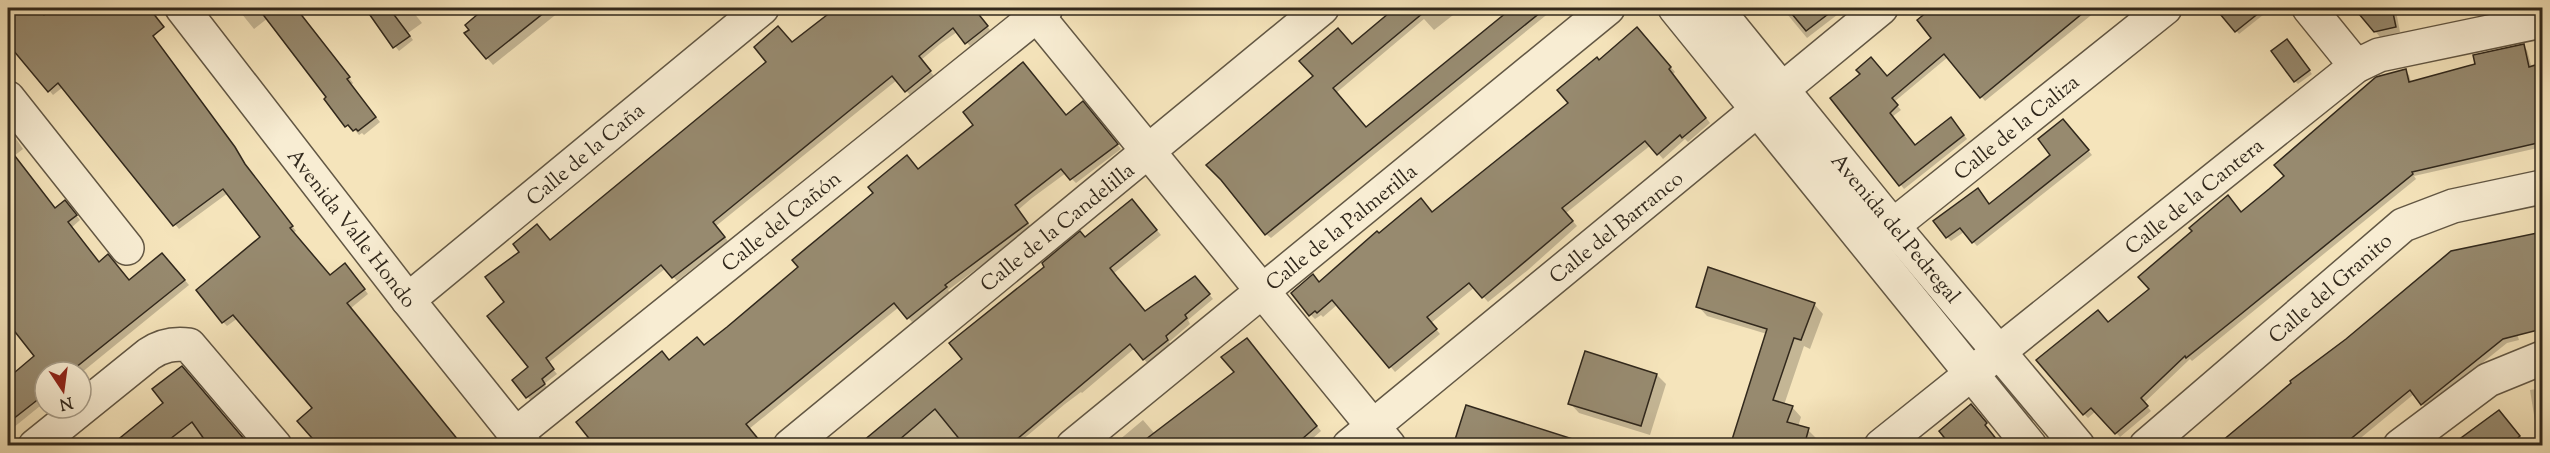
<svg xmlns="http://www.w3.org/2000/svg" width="2550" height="453" viewBox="0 0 2550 453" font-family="'Sorts Mill Goudy',serif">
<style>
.shadow{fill:#0003}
.building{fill:#978a6f;stroke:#31281c;stroke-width:1.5}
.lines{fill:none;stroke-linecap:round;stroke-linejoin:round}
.minor-casing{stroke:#625744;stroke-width:36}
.minor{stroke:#f8edd3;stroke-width:33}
.labels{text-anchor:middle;stroke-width:5;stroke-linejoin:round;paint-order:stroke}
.street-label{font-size:21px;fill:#31281c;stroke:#f8edd3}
</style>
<rect width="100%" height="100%" fill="#f5e4bb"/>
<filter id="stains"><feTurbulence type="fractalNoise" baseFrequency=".00333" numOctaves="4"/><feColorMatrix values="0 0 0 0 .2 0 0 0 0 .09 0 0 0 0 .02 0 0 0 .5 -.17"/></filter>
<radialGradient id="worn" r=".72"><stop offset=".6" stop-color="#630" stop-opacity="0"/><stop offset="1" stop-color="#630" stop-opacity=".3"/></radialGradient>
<g class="shadow">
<path d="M8,8h117l21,19 42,56 61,87 47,61 -3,2 37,43 19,-7 19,25 -17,14 -37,100 -76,-90 -11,8 -4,-4 40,-85 -35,-44 -49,36 -116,-142 -10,8 -45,-54v-3l9,-7 -9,-12z"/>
<path d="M237,8h58l58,75 -2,2 29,37 -16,13 -2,-2 -3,2 -5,-6 -3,1 -83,-112 -14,11z"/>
<path d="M364,8h46l12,15 -14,10 5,7 -14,11z"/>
<path d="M490,8h74l-71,57 -27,-32 5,-3 -4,-4z"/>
<path d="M837,8h138l-2,1 17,21 -20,16 -13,-14 -17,12 -19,16 13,16 -24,19 -13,-15 -181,146 12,15 -51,40 -11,-13 -118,95 9,11 -13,10 4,4 -17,13 -17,-21 16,-12 -24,-66 45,-60z"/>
<path d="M1397,8h65l-28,22 -10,-11 -88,74 31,36 147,-121h41l-284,230 -5,-4 86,-188z"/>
<path d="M1782,8h64l-39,30z"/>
<path d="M1937,8h163l-115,93 -37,-44 -54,45 7,8 -9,7 23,30 40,-24 12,16 -63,50 -72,-91 55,-20 46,-39 -13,-17z"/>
<path d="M2217,8h39l7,7 -24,19z"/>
<path d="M2356,8h55l-15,3 4,21 -20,5z"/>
<path d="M1642,34l33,38 -2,2 37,49 -22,19 -3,-3 -22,20 -12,-14 -85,68 11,13 -49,44 -40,32 -13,-15 -44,36 9,11 -45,38 -57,-68 -15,13 -2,-2 -6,4 -5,-5 9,-31 60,-48 54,-22 137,-110 30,-41z"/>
<path d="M2290,44l22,30 -14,10 -3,-3z"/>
<path d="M2523,46l4,4 4,15 11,-2v84l-128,29 2,3 -171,139 -53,43 -2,-2 -46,44 7,8 -31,26 -24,-26 -8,7 -4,-4 24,-90 134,-110 163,-143 4,4 2,7 66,-17z"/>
<path d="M1087,107l34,42 -45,34 -10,-10 -34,25 -14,12 14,18 -84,62 2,3 -38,29 -13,-15 -150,122 -3,17h-150l74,-84 34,-15 214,-177z"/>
<path d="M2067,125l25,30 -115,91 -13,-14 -13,9 -4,-4 -11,-16 54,-16 62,-50z"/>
<path d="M8,127l15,22 -9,7 41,53 14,-3 11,14 -9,8 28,35 30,18 38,-22 22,26 -108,88 -36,-1v30l-37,30v-53l28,-23 -28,-35z"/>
<path d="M1136,205l25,30 -47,38 7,10 25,30 54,-30 13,16 -25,21 2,4 -21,18 3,3 -24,19 -13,-16 -53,45 -1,-1 -16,12 -50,42h-155l104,-87 121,-121z"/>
<path d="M2542,234v84l-27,9 4,13 -12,3 -81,65 -12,-14 -63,52h-133l234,-193z"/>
<path d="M1814,304l9,10 -13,35 -6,-3 -20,59 8,2 9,10 -3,10 10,3 9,9 -1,7h-84l35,-112 -60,-18 -9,-10z"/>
<path d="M1251,344l70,87 -17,15h-192l31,-26 12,14 81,-61z"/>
<path d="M1657,375l9,9 -16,51 -71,-22 -9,-10z"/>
<path d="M2542,388v58h-3l-9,-56z"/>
<path d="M165,403l84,43h-136z"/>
<path d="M2504,417l24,29h-77z"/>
</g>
<g class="building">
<path d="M8,8h30l6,7 7,-7h68l5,6 8,-6h17l15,19 -11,9 82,111 10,17 48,62 -3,2 40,47 15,-12 20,26 -18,14 116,143h-144l-22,-25 15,-13 -79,-93 -11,8 -26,-33 64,-53 -37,-48 -50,37 -115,-143 -10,9 -40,-48z"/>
<path d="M258,8h38l54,69 -3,2 29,38 -18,14 -2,-2 -3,2 -5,-6 -3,2 -21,-28 2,-2z"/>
<path d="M365,8h24l21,28 -17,12z"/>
<path d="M485,8h65l-64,51 -22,-26 5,-3 -4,-5z"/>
<path d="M836,8h144l-4,3 12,15 -23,18 -12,-16 -34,28 12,15 -26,21 -13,-16 -48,39 -131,107 12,15 -53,41 -11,-13 -115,93 8,11 -12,10 3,5 -19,14 -14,-18 16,-13 -41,-51 17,-14 -19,-25 34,-25 -6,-8 24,-20 13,16 216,-178 -12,-15 24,-21 14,16z"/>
<path d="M1395,8h34l-96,80 33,39 146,-119h34l-281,227 -44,-55 -15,-15 107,-89 -14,-15 39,-33 14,16z"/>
<path d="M1787,8h49l-30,23z"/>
<path d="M1932,8h157l-109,90 -36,-44 -52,44 6,7 -8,8 25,32 36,-28 13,18 -65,51 -69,-88 30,-24 -4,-4 15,-13 16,19 44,-38 -14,-18z"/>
<path d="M2215,8h50l-30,24z"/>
<path d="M2354,8h38l4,19 -22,5z"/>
<path d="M1637,27l34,40 -2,2 37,49 -24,20 -2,-3 -23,20 -12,-14 -64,52 -19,15 11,13 -91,77 -13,-15 -42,34 10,12 -48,39 -57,-68 -15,13 -2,-2 -6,5 -18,-23 22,-19 6,8 58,-51 2,2 42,-35 11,14 136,-109 -11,-13 40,-33 2,3z"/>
<path d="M2287,39l23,31 -16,12 -23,-31z"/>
<path d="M2524,44l5,23 13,-4v79l-130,30 1,2 -172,140 -55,44 -1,-2 -44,42 7,8 -33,28 -24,-26 -8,7 -47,-55 62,-50 10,12 41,-33 -11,-12 54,-46 -3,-3 39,-33 13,17 28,-23 15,-13 -10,-11 102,-88 30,-8 3,13 66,-18 -2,-9z"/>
<path d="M1023,62l43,53 17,-14 35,43 -48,36 -9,-11 -46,36 13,18 -83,62 2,2 -40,32 -13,-16 -148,121 18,22h-40l-5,-7 -8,7h-116l-19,-24 86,-71 7,9 28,-23 7,8 23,-18 71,-60 -6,-7 81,-67 -5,-6 39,-32 11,14 55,-44 -10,-13z"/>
<path d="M2063,119l26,31 -117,93 -12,-15 -14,10 -13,-17 45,-33 11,16 34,-27 27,-22 -12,-16z"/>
<path d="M8,147l47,61 10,-8 12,15 -9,7 31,40 9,-8 21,26 33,-27 23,27 -115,92h-25v22l-37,29v-45l26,-22 -26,-33z"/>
<path d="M1132,199l25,31 -47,38 7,9 28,34 50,-35 15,18 -25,21 2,3 -21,18 2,4 -25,20 -13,-16 -121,102h-44l-30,-37 -43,37h-35l105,-87 -13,-16 95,-76 -2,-4 38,-32 5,6z"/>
<path d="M2542,232v97l-39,10 -82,66 -11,-15 -68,56h-126l48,-40 27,-23 -1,-2 56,-42 105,-88z"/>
<path d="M1708,267l107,36 -14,37 -7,-2 -21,62 20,6 -6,16 22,6 -5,18h-74l37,-117 -71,-22z"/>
<path d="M1247,338l70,88 -23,20h-157l97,-74 -13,-15z"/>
<path d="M1585,351l72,23 -16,52 -73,-22z"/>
<path d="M182,366l68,80h-41l-17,-24 -31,24h-51l53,-43 -11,-14z"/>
<path d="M1971,404l16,19 -2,2 17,21h-51l-12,-15z"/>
<path d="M1466,405l113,36 -1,5h-125z"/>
<path d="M2499,410l21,26 -11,10h-59z"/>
</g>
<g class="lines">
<defs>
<g id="minor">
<path d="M182,8l226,292 117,146"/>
<path d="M1031,8l358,438"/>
<path d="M1675,8l355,438"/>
<path d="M1716,8l177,218 185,220"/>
<path d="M2309,8l47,58"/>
<path d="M8,98l119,150"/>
<path d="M1875,240l290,-232"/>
<path d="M408,300l354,-292"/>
<path d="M516,434l530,-426"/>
<path d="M35,446l114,-92c13,-9 25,-11 40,-9l86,101"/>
<path d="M790,446l532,-438"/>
<path d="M1073,446l535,-438"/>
<path d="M1349,446l532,-438"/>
<path d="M1881,446l475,-380 23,-11 163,-34"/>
<path d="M2146,446l257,-221 50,-19 89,-19"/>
<path d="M2400,446l88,-66 54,-22"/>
</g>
</defs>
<use href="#minor" class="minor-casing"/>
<use href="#minor" class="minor"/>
</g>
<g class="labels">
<g class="street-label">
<text transform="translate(2016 127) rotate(-39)" y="7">Calle de la Caliza</text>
<text transform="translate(585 154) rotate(-40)" y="7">Calle de la Caña</text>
<text transform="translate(2194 196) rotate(-39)" y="7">Calle de la Cantera</text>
<text transform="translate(781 221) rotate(-39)" y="7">Calle del Cañón</text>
<text transform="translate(1057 227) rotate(-39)" y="7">Calle de la Candelilla</text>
<text transform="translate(1341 227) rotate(-39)" y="7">Calle de la Palmerilla</text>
<text transform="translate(1616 227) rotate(-39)" y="7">Calle del Barranco</text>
<text transform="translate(352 228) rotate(52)" y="7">Avenida Valle Hondo</text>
<text transform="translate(1896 228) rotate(50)" y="7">Avenida del Pedregal</text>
<text transform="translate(2330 288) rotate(-41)" y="7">Calle del Granito</text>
</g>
</g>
<rect width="2550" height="453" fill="none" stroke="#f5e4bb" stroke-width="30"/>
<rect x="9" y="9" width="2532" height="435" fill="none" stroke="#31281c" stroke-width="3"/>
<rect x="15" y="15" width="2520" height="423" fill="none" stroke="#31281c" stroke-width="1.5"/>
<g transform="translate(63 390) rotate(167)"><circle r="28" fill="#f8edd3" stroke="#a89e8a" stroke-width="1.5"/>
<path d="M0-4.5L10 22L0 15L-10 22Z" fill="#8f2418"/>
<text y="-9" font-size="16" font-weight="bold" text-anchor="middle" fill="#31281c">N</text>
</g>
<rect width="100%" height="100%" filter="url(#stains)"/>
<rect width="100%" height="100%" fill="url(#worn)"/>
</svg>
